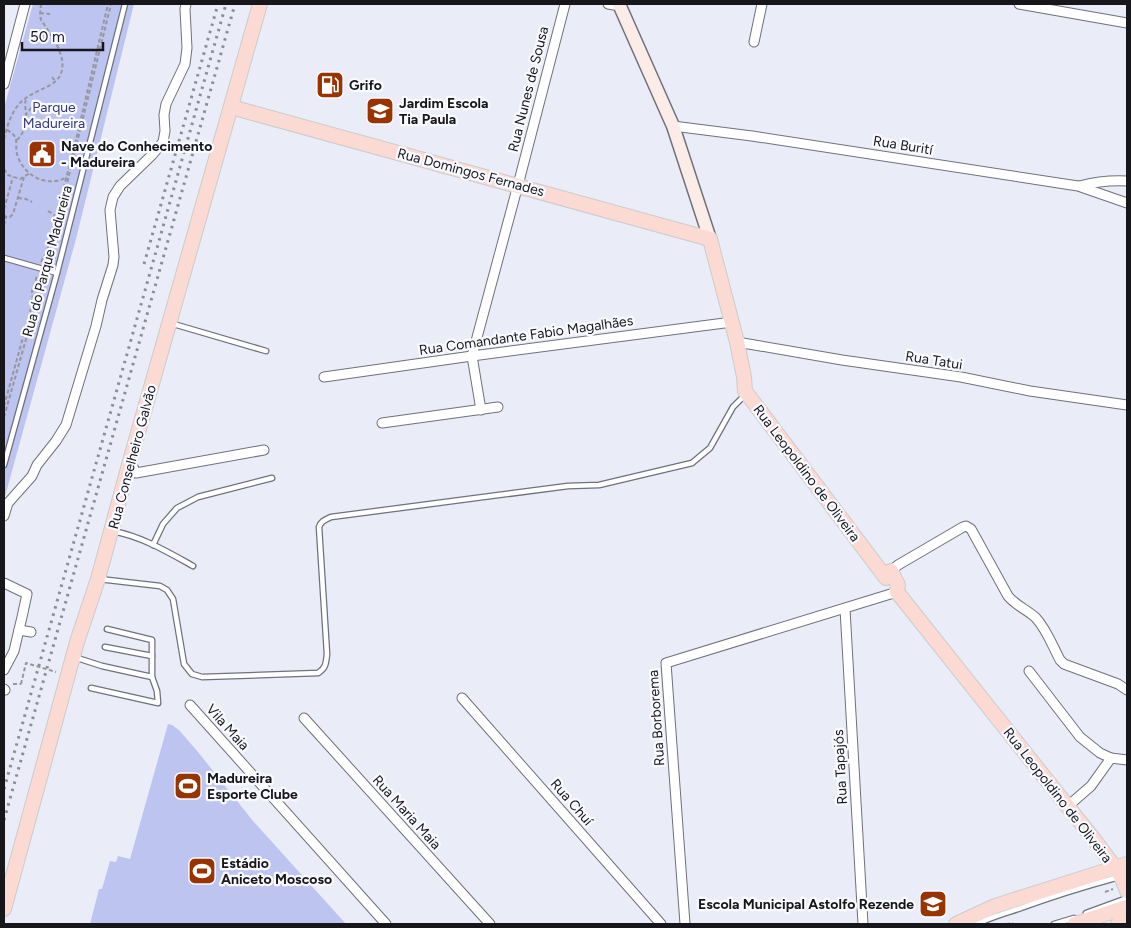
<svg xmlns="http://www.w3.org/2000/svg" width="1131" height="928" viewBox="0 0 1131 928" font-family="Figtree,sans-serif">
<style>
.green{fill:#bdc4f0}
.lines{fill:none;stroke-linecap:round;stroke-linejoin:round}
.lane-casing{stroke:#6f717b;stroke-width:7}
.street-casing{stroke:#6f717b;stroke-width:11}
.secondary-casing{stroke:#6f717b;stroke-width:15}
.primary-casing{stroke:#cccccd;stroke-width:16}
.path{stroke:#9697a0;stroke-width:2;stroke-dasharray:4 2.5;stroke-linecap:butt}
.lane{stroke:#fff;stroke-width:4.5}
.street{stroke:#fff;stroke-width:9}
.secondary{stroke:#fcece8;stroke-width:12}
.primary{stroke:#fadad2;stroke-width:14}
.rail{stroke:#8b8c94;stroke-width:3;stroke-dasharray:2.5 5;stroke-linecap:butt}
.path-bridge{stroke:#9697a0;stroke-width:2;stroke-dasharray:4 2.5;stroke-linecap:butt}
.labels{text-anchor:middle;stroke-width:4.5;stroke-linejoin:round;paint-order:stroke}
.poi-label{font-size:14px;font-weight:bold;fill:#17171b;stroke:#f9faff;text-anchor:start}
.street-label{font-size:14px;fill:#17171b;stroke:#f9faff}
.park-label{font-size:14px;fill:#35377b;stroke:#f9faff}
</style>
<rect width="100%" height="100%" fill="#eaecf8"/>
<g class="green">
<path d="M33,4h101l-58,235 -72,261v-392z"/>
<path d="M168,724l4,1 7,5 19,22 55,69 93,103h-256l9,-35h3l8,-28 6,1 2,-6 12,3z"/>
</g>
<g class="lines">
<defs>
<g id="lane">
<path d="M4,258l53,15"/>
<path d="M170,323l96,28"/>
<path d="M4,465l53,-192 68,-269"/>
<path d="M112,531c29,5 56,21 81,35"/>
<path d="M153,545l10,-21 14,-16 21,-11 74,-19"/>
<path d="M99,579l61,7 7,4 6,9 11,65 8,10 10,3 116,-4c8,-5 8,-10 9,-19l-8,-127c2,-6 6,-7 12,-10l237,-31 31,-1 93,-22 18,-15 23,-41 9,-9 1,-4"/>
<path d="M107,629l45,11v37"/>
<path d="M105,647l47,9"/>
<path d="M74,657l28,9 50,11 5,14 1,12 -67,-15"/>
<path d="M1086,913l41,-15"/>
<path d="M977,924c14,-7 29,-11 44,-16 32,-12 65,-22 98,-31"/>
<path d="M1054,924l20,-6"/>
</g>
<g id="street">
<path d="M608,4l12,2"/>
<path d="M1019,4l108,19"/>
<path d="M754,42l8,-38"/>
<path d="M4,84l21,-80"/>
<path d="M673,126l79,10 326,50 49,17"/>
<path d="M1079,186c16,-4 31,-6 48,-5"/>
<path d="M737,342l105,18 119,17 69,14 97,14"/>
<path d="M324,377l148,-21 260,-34"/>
<path d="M481,410l-9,-54 46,-171 47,-181"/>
<path d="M382,423l116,-16"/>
<path d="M130,461l6,12 128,-23"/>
<path d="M4,516l4,-13 24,-27 5,-11 19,-24 10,-16 30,-99 6,-26 11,-35 1,-8 -4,-47 3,-13 7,-11 32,-31 11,-13 2,-11 -1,-16 2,-11 19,-40 2,-16 -2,-39 1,-5"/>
<path d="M891,571l7,-6 65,-38 3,-1 5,3 37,67c8,10 20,14 28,22 11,12 17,29 24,42l4,4 54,20 9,6"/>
<path d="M4,583l23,11 -5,23 -8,34 -10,19"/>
<path d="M845,609l18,315"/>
<path d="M19,630l12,2"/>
<path d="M1029,671l51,66 20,16 11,5"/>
<path d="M4,689l1,1"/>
<path d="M462,698l199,226"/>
<path d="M190,705l196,219"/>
<path d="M304,718l186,206"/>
<path d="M1068,806l23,-20 20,-28 16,2"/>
<path d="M685,924l-19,-261 231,-71"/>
</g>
<path id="secondary" d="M619,4l54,122 37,113"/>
<g id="primary">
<path d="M231,107l479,132 27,103 7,35 1,14 141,187 5,-7 7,14 -1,7 199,250 25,34 6,15"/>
<path d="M4,909l73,-267 21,-63 32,-118 130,-457"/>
<path d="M956,924l39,-18 132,-42"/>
<path d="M1075,924l52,-17"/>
<path d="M1118,924l4,-4 5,-11"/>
</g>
</defs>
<use href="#lane" class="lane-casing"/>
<use href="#street" class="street-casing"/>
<use href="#secondary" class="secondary-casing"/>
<use href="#primary" class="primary-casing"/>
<g class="path">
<path d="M40,13l10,1"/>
<path d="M52,77l3,4"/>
<path d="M25,116l9,-12"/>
<path d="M7,130c15,8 6,15 11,27 7,20 31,31 49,20"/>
<path d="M4,139c3,-13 8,-29 18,-38 9,-8 20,-11 30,-17 24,-16 1,-47 -11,-64l-1,-5 1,-11"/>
<path d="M17,140l2,-2c3,-4 6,-9 7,-15 1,-8 -2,-16 0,-25"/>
<path d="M4,169l4,6 12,4 10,-6"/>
<path d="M18,198l8,1 6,3"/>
<path d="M4,209l9,-32"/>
<path d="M48,211l8,5 5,-8 50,-204"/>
<path d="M4,215l2,2h4l3,-3 11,-37"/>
<path d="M4,225l2,-8"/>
<path d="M41,262l6,-10 28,-108 33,-140"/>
<path d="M4,406l29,-105 -1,-10 5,-15"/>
<path d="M4,417l28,-99 -3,-1"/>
<path d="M13,684h8"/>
<path d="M1105,892l8,-3"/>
<path d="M1006,924l7,-1"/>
</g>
<use href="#lane" class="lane"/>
<use href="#street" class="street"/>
<use href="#secondary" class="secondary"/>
<use href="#primary" class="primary"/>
<g class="rail">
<path d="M144,264l74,-260"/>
<path d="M4,789l222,-785"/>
<path d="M4,820l231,-816"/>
</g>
<path class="path-bridge" d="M21,684l5,-21 30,9"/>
</g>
<defs>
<symbol id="fuel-square" viewBox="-11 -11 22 22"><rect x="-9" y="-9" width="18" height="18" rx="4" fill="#983302" stroke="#f9faff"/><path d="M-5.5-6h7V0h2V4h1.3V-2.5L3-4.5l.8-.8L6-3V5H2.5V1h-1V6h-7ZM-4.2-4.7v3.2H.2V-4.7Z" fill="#fff"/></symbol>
<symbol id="school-square" viewBox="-11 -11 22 22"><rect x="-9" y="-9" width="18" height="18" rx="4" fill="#983302" stroke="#f9faff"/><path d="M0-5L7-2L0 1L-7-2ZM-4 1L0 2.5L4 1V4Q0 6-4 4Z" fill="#fff"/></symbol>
<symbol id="civic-square" viewBox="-11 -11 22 22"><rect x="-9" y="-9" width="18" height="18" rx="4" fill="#983302" stroke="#f9faff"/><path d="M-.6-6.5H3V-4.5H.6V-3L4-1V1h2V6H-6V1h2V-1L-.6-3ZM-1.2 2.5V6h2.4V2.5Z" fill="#fff"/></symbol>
<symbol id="stadium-square" viewBox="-11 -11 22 22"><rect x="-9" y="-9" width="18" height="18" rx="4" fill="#983302" stroke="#f9faff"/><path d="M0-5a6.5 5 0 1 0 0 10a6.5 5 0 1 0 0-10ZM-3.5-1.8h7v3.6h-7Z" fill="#fff"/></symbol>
</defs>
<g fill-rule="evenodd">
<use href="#fuel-square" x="314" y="69" width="32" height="32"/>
<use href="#school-square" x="364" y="95" width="32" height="32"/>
<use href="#civic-square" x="26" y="138" width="32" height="32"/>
<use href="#stadium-square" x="172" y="770" width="32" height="32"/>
<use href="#stadium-square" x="186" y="855" width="32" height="32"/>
<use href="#school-square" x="917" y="888" width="32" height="32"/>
</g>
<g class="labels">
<g class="poi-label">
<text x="349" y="90">Grifo</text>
<text x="399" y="108">Jardim Escola<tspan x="399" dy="16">Tia Paula</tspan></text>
<text x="61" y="151">Nave do Conhecimento<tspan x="61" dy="16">- Madureira</tspan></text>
<text x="207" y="783">Madureira<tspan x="207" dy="16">Esporte Clube</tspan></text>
<text x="221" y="868">Estádio<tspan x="221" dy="16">Aniceto Moscoso</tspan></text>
<text x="914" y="909" text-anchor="end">Escola Municipal Astolfo Rezende</text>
</g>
<g class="street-label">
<text transform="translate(528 89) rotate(-76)" y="5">Rua Nunes de Sousa</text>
<text transform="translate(903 145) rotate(9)" y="5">Rua Burití</text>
<text transform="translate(471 172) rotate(15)" y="5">Rua Domingos Fernades</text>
<text transform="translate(47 261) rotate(-75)" y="5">Rua do Parque Madureira</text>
<text transform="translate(526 335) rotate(-8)" y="5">Rua Comandante Fabio Magalhães</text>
<text transform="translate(934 360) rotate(9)" y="5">Rua Tatui</text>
<text transform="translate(132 457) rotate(-75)" y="5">Rua Conselheiro Galvão</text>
<text transform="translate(807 473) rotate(53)" y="5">Rua Leopoldino de Oliveira</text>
<text transform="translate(656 718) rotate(-94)" y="5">Rua Borborema</text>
<text transform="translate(228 727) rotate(48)" y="5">Vila Maia</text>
<text transform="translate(840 767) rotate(-93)" y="5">Rua Tapajós</text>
<text transform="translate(1058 795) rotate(52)" y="5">Rua Leopoldino de Oliveira</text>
<text transform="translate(572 802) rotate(49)" y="5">Rua Chuí</text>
<text transform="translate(407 812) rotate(48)" y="5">Rua Maria Maia</text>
</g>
<g class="park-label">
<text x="54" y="112">Parque<tspan x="54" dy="16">Madureira</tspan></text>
</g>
</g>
<rect width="1131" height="928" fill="none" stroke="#17171b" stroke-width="10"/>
<path d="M22 42v8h81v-8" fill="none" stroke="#17171b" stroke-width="2.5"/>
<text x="30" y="42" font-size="15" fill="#17171b" stroke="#f9faff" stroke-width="4" paint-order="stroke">50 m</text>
</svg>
